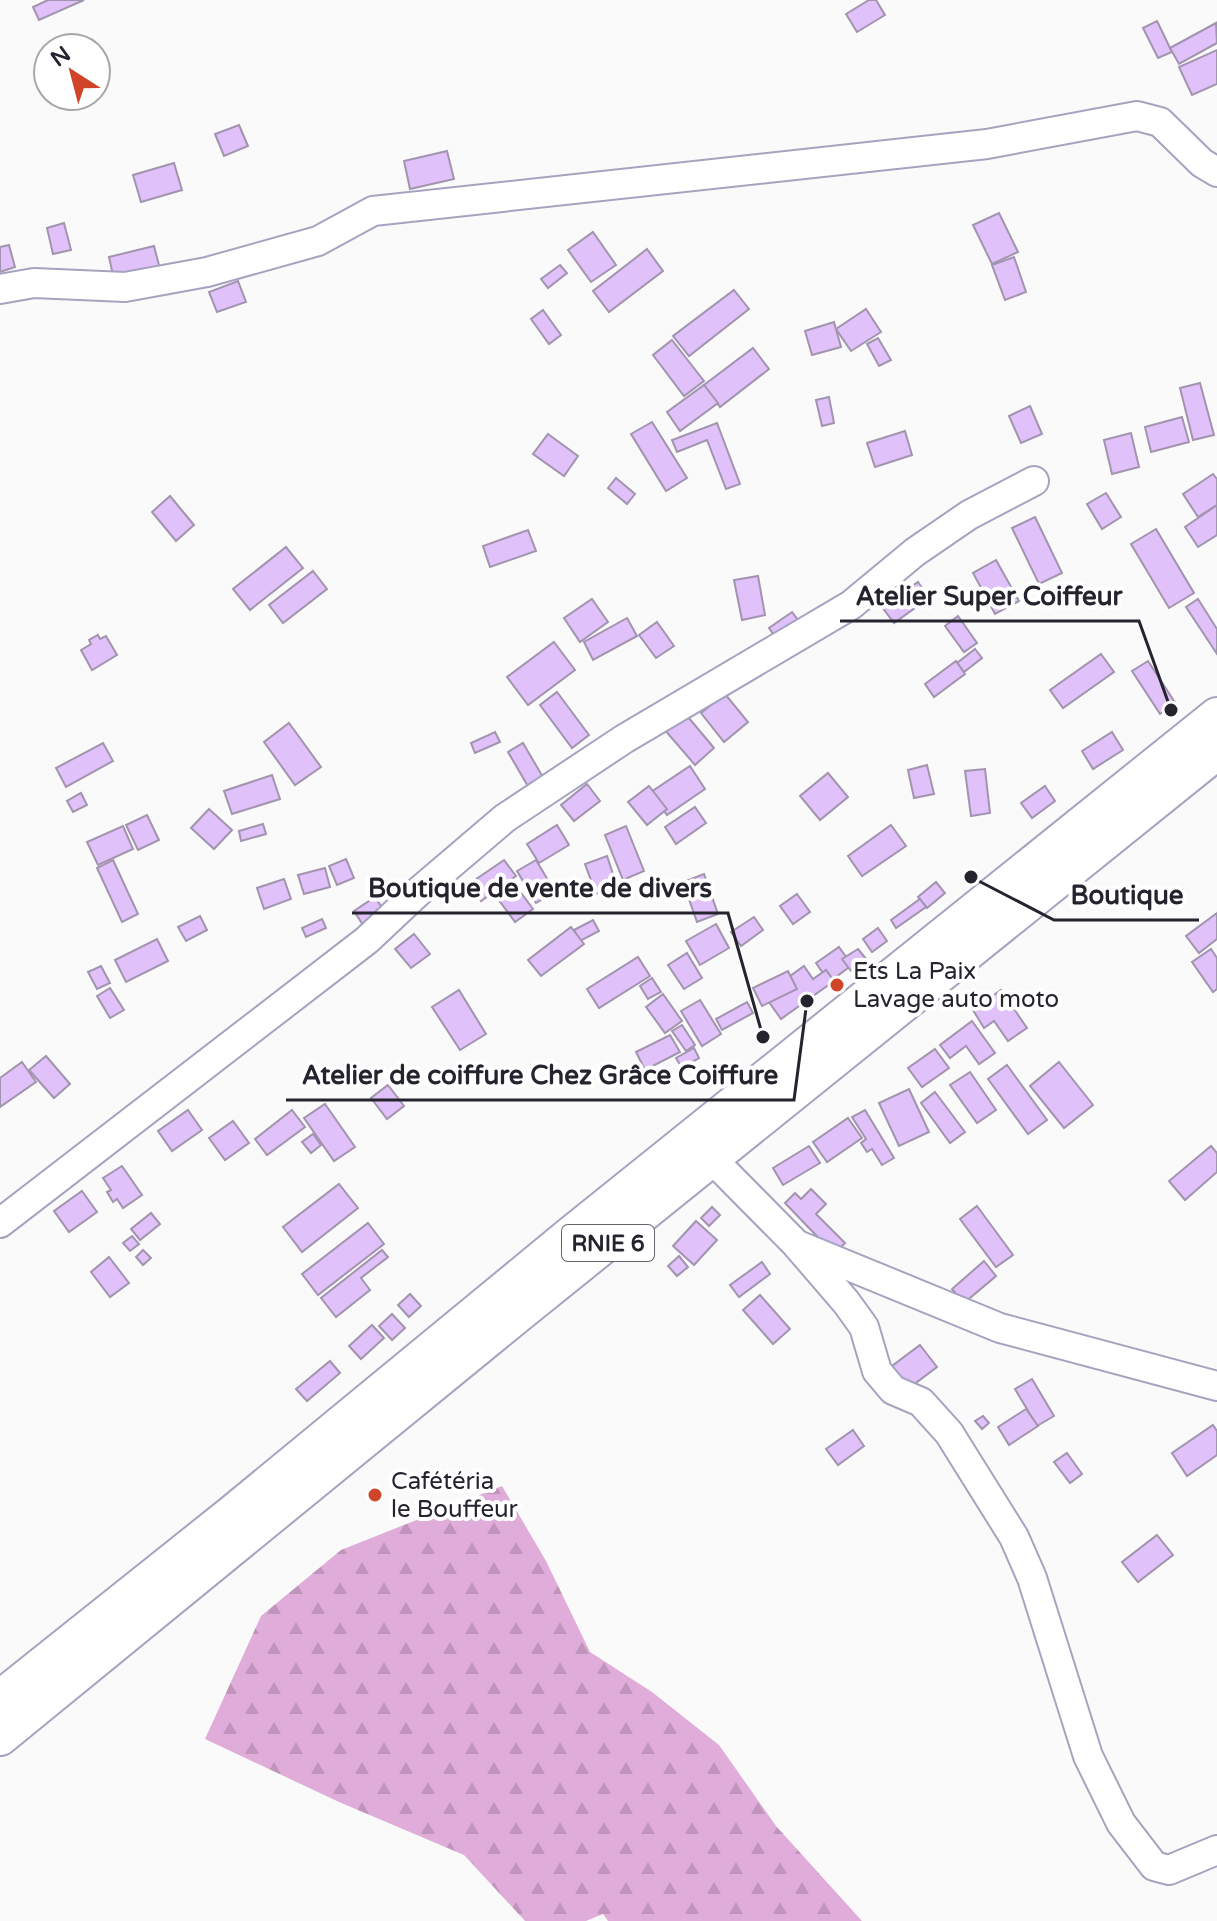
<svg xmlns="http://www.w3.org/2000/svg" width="1217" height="1921" viewBox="0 0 1217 1921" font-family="'Varela Round',sans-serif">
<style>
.forest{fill:url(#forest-firs)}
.building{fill:#e0c1f9;stroke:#a294ae;stroke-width:2}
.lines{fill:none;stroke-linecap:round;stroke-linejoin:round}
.minor-casing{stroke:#a6a3c0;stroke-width:32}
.major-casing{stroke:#a6a3c0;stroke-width:40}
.minor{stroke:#fff;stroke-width:28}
.major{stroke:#fff;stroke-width:36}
.poi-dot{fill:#d0452a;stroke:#fff;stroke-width:3}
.labels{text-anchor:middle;stroke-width:8;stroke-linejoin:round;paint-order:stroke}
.shield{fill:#fff;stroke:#66656d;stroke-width:2}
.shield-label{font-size:22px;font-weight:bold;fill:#24232e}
.poi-label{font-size:24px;fill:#24232e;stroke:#fff;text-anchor:start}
.leader{fill:none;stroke:#24232e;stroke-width:3}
.callout-dot{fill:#24232e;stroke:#fff;stroke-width:3}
.callout-label{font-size:26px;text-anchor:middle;font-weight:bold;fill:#24232e;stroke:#fff;stroke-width:8;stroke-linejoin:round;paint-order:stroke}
</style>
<defs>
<pattern id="forest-firs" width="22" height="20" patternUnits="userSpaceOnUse" patternTransform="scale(2)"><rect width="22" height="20" fill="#e0acd9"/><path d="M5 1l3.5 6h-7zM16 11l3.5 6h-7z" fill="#c094bb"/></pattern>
</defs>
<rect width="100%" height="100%" fill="#fafafa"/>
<path class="forest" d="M502,1486l44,75 44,91 62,40 67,53 57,81 86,95h-254l-5,-7 -17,7h-61l-61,-66 -125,-53 -134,-63 56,-123 80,-66z"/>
<g class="building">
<path d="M48,0h36l-45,20 -6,-13z"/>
<path d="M869,0h7l9,15 -28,17 -11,-18z"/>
<path d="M1157,21l15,31 -14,6 -15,-30z"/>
<path d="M1216,23l1,20 -38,21 -9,-16z"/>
<path d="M1217,50v34l-25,11 -13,-28z"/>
<path d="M239,125l9,21 -24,10 -9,-22z"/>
<path d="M447,151l7,28 -44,10 -6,-28z"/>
<path d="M174,163l8,27 -41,12 -8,-27z"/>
<path d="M999,213l19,39 -26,12 -19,-39z"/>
<path d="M64,223l7,27 -18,4 -6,-26z"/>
<path d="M593,232l23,33 -25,17 -23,-32z"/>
<path d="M9,245l6,22 -15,5v-25z"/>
<path d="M154,246l6,23 -46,11 -5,-23z"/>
<path d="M647,249l16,22 -54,41 -16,-21z"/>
<path d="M1014,257l12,35 -21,8 -13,-35z"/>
<path d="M560,265l7,8 -19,15 -7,-9z"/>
<path d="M238,281l8,21 -29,10 -8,-20z"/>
<path d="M734,290l15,19 -60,47 -16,-20z"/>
<path d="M866,309l15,23 -30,19 -15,-22z"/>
<path d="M543,310l18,25 -12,9 -18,-25z"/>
<path d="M834,322l7,25 -29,8 -7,-24z"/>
<path d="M878,338l13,22 -12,6 -12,-22z"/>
<path d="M672,340l32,41 -20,15 -31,-41z"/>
<path d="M753,348l16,21 -49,38 -16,-22z"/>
<path d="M1200,383l14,52 -21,5 -13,-52z"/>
<path d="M704,385l14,18 -38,28 -13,-19z"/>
<path d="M829,397l5,26 -12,3 -6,-26z"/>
<path d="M1030,406l12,28 -21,9 -12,-27z"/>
<path d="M1182,417l7,25 -38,10 -6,-25z"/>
<path d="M652,422l35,56 -21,13 -35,-57z"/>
<path d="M717,423l23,61 -14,5 -19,-49 -30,12 -5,-12z"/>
<path d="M905,431l7,24 -37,12 -8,-24z"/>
<path d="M1131,433l8,34 -27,7 -8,-34z"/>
<path d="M548,434l30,22 -14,20 -31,-22z"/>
<path d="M1213,474l4,5v26l-19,12 -15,-23z"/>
<path d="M616,478l19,16 -8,10 -19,-16z"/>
<path d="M1106,493l15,24 -19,12 -15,-25z"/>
<path d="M170,496l24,29 -18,16 -24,-29z"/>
<path d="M1217,505v30l-19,12 -13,-20z"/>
<path d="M1035,517l27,56 -23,11 -27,-56z"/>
<path d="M1156,529l38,64 -25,15 -38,-64z"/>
<path d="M528,530l8,21 -46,16 -7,-21z"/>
<path d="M286,547l17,21 -53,42 -17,-21z"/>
<path d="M996,560l23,41 -24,13 -22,-41z"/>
<path d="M313,571l14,18 -44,34 -14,-18z"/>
<path d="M758,576l7,39 -23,5 -8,-40z"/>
<path d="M918,582l11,16 -35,25 -12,-16z"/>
<path d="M592,599l16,23 -28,20 -16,-24z"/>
<path d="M1198,599l19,30v25l-31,-47z"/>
<path d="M792,612l16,21 -24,17 -15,-22z"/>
<path d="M958,616l19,27 -13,9 -19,-26z"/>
<path d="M627,618l10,18 -44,24 -9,-18z"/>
<path d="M657,622l17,24 -18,12 -17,-23z"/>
<path d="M98,635l2,4 6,-3 11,19 -25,15 -11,-20 10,-6 -2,-4z"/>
<path d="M554,642l21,28 -47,35 -21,-28z"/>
<path d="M975,649l7,9 -18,14 -7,-9z"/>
<path d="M1101,654l13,18 -51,36 -13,-18z"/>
<path d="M956,661l9,13 -31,23 -9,-13z"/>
<path d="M1148,661l28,43 -16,10 -28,-43z"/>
<path d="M557,692l32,43 -17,13 -32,-43z"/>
<path d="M725,694l23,28 -24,20 -23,-29z"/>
<path d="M678,705l36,43 -19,17 -37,-43z"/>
<path d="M289,723l32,44 -26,18 -31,-43z"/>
<path d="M495,732l5,10 -25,11 -4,-10z"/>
<path d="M1112,732l11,18 -30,19 -11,-18z"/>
<path d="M103,743l10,18 -47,26 -10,-19z"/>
<path d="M523,743l21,36 -15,9 -21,-36z"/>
<path d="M927,765l7,29 -20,4 -6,-28z"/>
<path d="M690,766l15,23 -38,26 -16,-23z"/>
<path d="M985,769l5,44 -19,3 -6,-45z"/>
<path d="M828,773l20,24 -28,23 -20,-24z"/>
<path d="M272,775l8,24 -48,15 -8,-23z"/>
<path d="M587,784l13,17 -26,20 -13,-16z"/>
<path d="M649,786l18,23 -20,16 -19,-23z"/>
<path d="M1045,786l10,15 -23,17 -11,-15z"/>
<path d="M81,793l6,12 -14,7 -6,-11z"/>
<path d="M695,807l11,16 -30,21 -11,-17z"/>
<path d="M209,809l23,21 -18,19 -23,-21z"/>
<path d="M147,815l12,25 -21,10 -12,-25z"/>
<path d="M263,824l3,10 -25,7 -2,-10z"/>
<path d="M557,825l12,20 -30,18 -12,-19z"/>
<path d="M891,825l15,21 -44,30 -14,-20z"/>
<path d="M123,826l10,23 -35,16 -11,-23z"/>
<path d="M626,826l18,45 -21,9 -18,-45z"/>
<path d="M607,856l10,30 -21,8 -11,-30z"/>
<path d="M346,859l8,19 -17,7 -8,-19z"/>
<path d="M113,860l25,54 -16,8 -25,-54z"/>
<path d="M504,860l12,16 -35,25 -12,-17z"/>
<path d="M536,860l19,32 -19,11 -19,-32z"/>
<path d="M325,868l5,19 -26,7 -6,-19z"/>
<path d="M704,874l14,40 -21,8 -14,-40z"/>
<path d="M284,879l7,20 -27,10 -7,-21z"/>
<path d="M936,882l9,11 -18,15 -9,-11z"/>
<path d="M516,886l17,23 -18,13 -17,-23z"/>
<path d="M797,894l13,18 -17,12 -13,-18z"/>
<path d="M375,897l11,17 -21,14 -11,-17z"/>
<path d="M920,899l6,8 -30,21 -5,-8z"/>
<path d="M1217,913v26l-18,14 -13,-17z"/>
<path d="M200,916l7,14 -21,11 -8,-14z"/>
<path d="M754,917l9,13 -22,16 -10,-14z"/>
<path d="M322,919l4,9 -20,9 -4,-9z"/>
<path d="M593,920l6,11 -19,10 -6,-11z"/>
<path d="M716,924l13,24 -29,17 -14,-24z"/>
<path d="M571,927l13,17 -43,32 -13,-16z"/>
<path d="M878,928l9,13 -15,11 -9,-13z"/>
<path d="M414,934l16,20 -19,14 -16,-19z"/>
<path d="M157,939l11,22 -42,21 -11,-22z"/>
<path d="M839,947l13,18 -23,17 -13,-19z"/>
<path d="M858,949l9,11 -16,11 -9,-12z"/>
<path d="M1211,949l6,9v31l-4,3 -21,-30z"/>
<path d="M687,953l15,25 -18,11 -16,-24z"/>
<path d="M638,957l12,19 -51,32 -12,-19z"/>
<path d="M101,966l9,17 -13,6 -9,-17z"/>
<path d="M804,966l9,13 13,-9 8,11 -53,38 -17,-24z"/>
<path d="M788,971l9,18 -35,17 -9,-18z"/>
<path d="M652,978l9,14 -13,7 -8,-13z"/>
<path d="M110,988l14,22 -14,8 -13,-22z"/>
<path d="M459,990l27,44 -26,16 -28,-43z"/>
<path d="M1001,990l26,38 -19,13 -14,-20 -10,7 -11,-18z"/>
<path d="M663,994l19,27 -17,12 -19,-26z"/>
<path d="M700,1000l21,34 -19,12 -21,-35z"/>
<path d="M747,1002l6,11 -31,17 -6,-11z"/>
<path d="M972,1021l23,32 -16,11 -13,-18 -16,12 -10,-13z"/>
<path d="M682,1025l13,20 -9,6 -14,-20z"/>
<path d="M670,1035l10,17 -35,18 -9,-18z"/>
<path d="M694,1048l5,10 -17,10 -6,-10z"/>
<path d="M935,1049l14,19 -27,19 -14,-19z"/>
<path d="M46,1056l24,28 -16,14 -25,-28z"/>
<path d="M22,1062l14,20 -36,25v-29z"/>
<path d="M1059,1062l34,43 -29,23 -34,-42z"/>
<path d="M1007,1065l40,55 -19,14 -40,-55z"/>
<path d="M970,1072l26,38 -19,13 -27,-38z"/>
<path d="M388,1085l16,21 -17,13 -16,-21z"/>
<path d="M909,1089l20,43 -30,14 -20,-43z"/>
<path d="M935,1092l30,40 -15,11 -29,-40z"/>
<path d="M325,1104l30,43 -21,14 -30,-43z"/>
<path d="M188,1110l14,20 -30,21 -14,-20z"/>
<path d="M292,1110l13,17 -38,28 -12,-16z"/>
<path d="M865,1110l29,48 -12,7 -10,-16 -5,3 -6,-9 5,-4 -14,-22z"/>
<path d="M848,1118l14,20 -35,24 -14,-20z"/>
<path d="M233,1121l16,22 -24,17 -16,-22z"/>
<path d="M313,1134l8,11 -10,8 -9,-11z"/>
<path d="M809,1146l11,17 -37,22 -10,-17z"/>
<path d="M1211,1146l6,7v19l-32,28 -16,-19z"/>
<path d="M122,1166l20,29 -19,13 -6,-9 -4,3 -6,-10 4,-2 -8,-12z"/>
<path d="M339,1184l19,24 -56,44 -19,-25z"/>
<path d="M811,1189l15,15 -10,10 29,29 -11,11 -49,-51 10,-10 6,6z"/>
<path d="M82,1191l15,21 -28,20 -15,-21z"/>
<path d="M977,1206l36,49 -17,12 -36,-48z"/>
<path d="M712,1207l8,8 -11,11 -8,-8z"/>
<path d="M151,1213l9,11 -20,16 -9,-11z"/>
<path d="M696,1221l21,19 -23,25 -21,-19z"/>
<path d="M368,1223l16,21 -66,51 -16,-21z"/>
<path d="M132,1236l7,8 -9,7 -7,-8z"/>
<path d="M143,1250l8,8 -8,7 -7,-8z"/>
<path d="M382,1250l6,7 -27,21 9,12 -34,27 -15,-19z"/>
<path d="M679,1256l9,11 -11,9 -9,-10z"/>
<path d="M109,1257l20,26 -19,14 -19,-25z"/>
<path d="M984,1261l12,15 -32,27 -12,-14z"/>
<path d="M762,1262l8,12 -31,23 -9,-12z"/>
<path d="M410,1294l11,12 -12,11 -11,-12z"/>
<path d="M760,1295l30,34 -17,15 -30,-34z"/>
<path d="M392,1314l13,14 -13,12 -13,-14z"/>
<path d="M372,1325l12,13 -23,21 -12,-13z"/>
<path d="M920,1345l17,22 -32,24 -17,-22z"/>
<path d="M330,1361l10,12 -33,28 -11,-12z"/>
<path d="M1032,1379l22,37 -17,10 -22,-37z"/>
<path d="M1026,1409l12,17 -29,19 -11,-18z"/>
<path d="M983,1416l6,7 -7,6 -7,-8z"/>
<path d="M1213,1425l4,6v24l-30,21 -15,-23z"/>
<path d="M853,1430l11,16 -26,19 -12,-16z"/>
<path d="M1067,1453l15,21 -12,9 -16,-21z"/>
<path d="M1157,1535l16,20 -35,27 -16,-20z"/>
</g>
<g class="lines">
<defs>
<g id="minor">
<path d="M0,289l34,-6 91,4 82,-15 111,-31 55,-30 614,-67 150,-28 23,6 42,41 15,9"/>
<path d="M712,1159l84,85 50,58 18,25 13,44 16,19 28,12 28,31 65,104 18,41 56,178 33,67 33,43 15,4 48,-20"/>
<path d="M0,1223l367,-283 50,-47 88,-75 119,-79 227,-134 64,-53 54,-37 65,-34"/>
<path d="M800,1246l200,82 217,58"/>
</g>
<g id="major">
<path d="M0,1699l232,-185 339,-279 646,-519"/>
<path d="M0,1737l519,-424 698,-562"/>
</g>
</defs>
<use href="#minor" class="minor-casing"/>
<use href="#major" class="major-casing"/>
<use href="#minor" class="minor"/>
<use href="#major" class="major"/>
</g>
<g class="poi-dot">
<circle cx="837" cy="985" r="8"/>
<circle cx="375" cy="1495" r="8"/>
</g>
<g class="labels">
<rect class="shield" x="562" y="1225" width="92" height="36" rx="6"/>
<g class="shield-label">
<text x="608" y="1251">RNIE 6</text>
</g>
<g class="poi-label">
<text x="853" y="979">Ets La Paix<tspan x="853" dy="28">Lavage auto moto</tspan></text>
<text x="391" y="1489">Cafétéria<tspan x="391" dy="28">le Bouffeur</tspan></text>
</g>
</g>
<path class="leader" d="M1171 710L1139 621H840M763 1037L728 913H352M971 877L1054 920H1199M807 1001L794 1100H286"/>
<g class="callout-dot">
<circle cx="1171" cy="710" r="8"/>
<circle cx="763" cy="1037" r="8"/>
<circle cx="971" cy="877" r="8"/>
<circle cx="807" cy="1001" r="8"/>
</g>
<g class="callout-label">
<text x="989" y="605">Atelier Super Coiffeur</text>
<text x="540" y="897">Boutique de vente de divers</text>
<text x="1127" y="904">Boutique</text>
<text x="540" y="1084">Atelier de coiffure Chez Grâce Coiffure</text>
</g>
<g transform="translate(72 72) rotate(324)"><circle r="38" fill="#ffffff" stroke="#a7a7ab" stroke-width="2"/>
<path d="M0-6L14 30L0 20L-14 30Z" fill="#d0452a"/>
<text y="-12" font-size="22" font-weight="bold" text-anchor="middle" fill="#24232e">N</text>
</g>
</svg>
